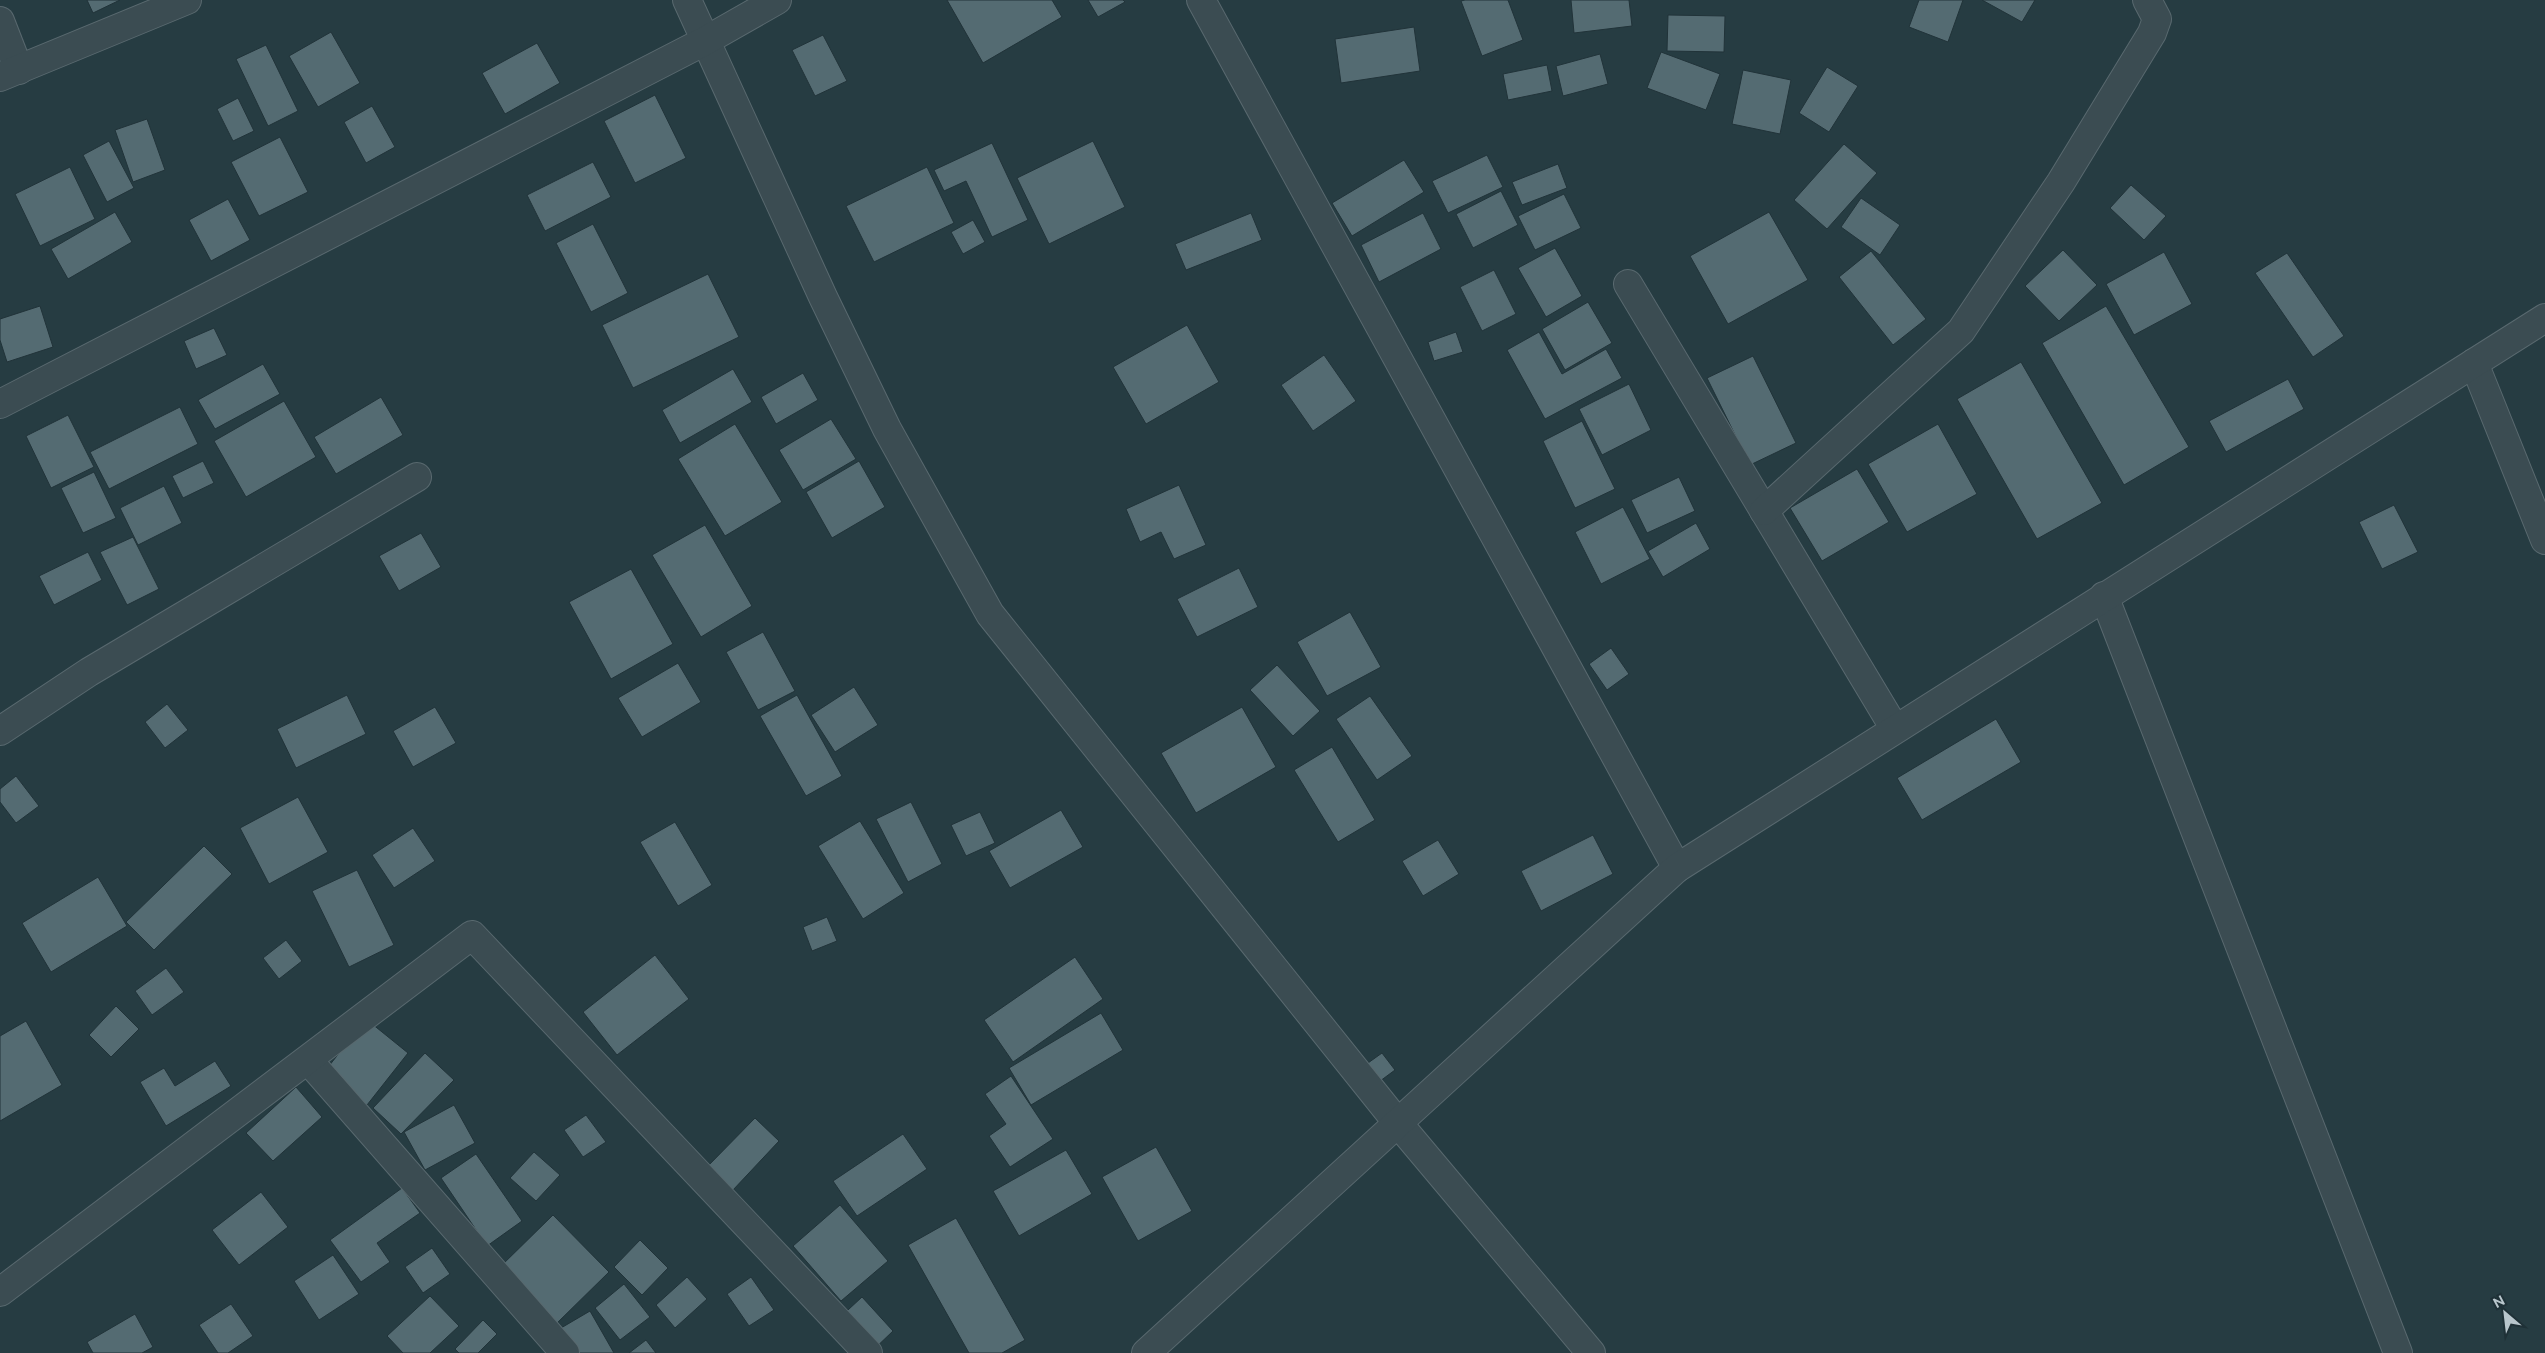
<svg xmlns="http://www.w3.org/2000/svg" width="2545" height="1353" viewBox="0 0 2545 1353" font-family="Raleway,sans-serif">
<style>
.building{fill:#546b72;stroke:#213339}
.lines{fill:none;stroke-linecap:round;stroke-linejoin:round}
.minor-casing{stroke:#59696f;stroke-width:30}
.minor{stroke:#3b4c52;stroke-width:28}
</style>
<rect width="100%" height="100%" fill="#263c42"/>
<g class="building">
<path d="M87,0h33l-27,13z"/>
<path d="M947,0h105l10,17 -79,46z"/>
<path d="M1088,0h35l2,2 -27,15z"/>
<path d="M1465,0h43l15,40 -41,16 -21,-55z"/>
<path d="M1571,0h58l3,26 -58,7z"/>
<path d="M1919,0h44l-15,42 -39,-15z"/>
<path d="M1982,0h53l-13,22z"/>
<path d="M1668,15l57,1 -1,36 -57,-1z"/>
<path d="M1414,27l6,44 -79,12 -6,-44z"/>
<path d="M331,32l29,51 -42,24 -29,-51z"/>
<path d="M823,35l24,46 -32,15 -23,-46z"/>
<path d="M537,43l23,40 -55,31 -23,-41z"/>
<path d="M266,45l32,66 -30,15 -32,-67z"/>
<path d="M1661,52l59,22 -14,36 -59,-22z"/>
<path d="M1600,54l8,30 -45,12 -7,-30z"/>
<path d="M1547,65l5,26 -44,9 -5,-26z"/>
<path d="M1827,67l31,19 -29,46 -30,-19z"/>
<path d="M1743,70l48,10 -11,54 -48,-10z"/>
<path d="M655,95l31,63 -51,25 -31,-62z"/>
<path d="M238,98l16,33 -21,10 -16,-32z"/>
<path d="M372,106l23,41 -29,16 -22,-41z"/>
<path d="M147,119l18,51 -32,12 -18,-52z"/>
<path d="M280,137l28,55 -49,24 -28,-54z"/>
<path d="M109,141l25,47 -27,14 -24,-47z"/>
<path d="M1093,141l32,66 -76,37 -32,-66z"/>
<path d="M992,143l36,77 -36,17 -26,-56 -22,10 -10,-21z"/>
<path d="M1844,144l33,29 -50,56 -33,-29z"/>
<path d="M1487,155l16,32 -55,26 -16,-32z"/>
<path d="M1404,160l20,32 -72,44 -20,-33z"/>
<path d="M593,162l18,35 -66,34 -18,-36z"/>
<path d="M1558,164l9,24 -45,17 -10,-23z"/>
<path d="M70,167l25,52 -55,27 -25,-52z"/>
<path d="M927,167l27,56 -80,39 -28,-56z"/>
<path d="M2131,185l35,31 -22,24 -34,-32z"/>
<path d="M1501,191l17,34 -45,23 -17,-34z"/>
<path d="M1564,194l17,34 -46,22 -17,-34z"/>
<path d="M1861,198l39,27 -20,30 -39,-28z"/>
<path d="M228,199l22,41 -39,21 -22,-41z"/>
<path d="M115,212l17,30 -64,37 -17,-30z"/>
<path d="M1769,212l39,68 -80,44 -38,-68z"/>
<path d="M1251,213l11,27 -76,30 -11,-26z"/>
<path d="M1423,213l18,36 -62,33 -18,-37z"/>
<path d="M973,220l12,22 -22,12 -12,-22z"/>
<path d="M593,224l35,69 -37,19 -35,-69z"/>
<path d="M1555,248l27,48 -36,21 -28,-49z"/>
<path d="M2063,250l34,35 -38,36 -34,-35z"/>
<path d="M1871,251l55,68 -33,26 -54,-68z"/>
<path d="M2164,252l28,52 -58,31 -28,-51z"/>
<path d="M2287,253l57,83 -31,21 -58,-84z"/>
<path d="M1494,270l22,44 -34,17 -22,-44z"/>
<path d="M708,274l31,63 -106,51 -31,-63z"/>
<path d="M1588,302l24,41 -47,27 -23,-41z"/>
<path d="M40,306l13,41 -46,15 -7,-22v-21z"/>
<path d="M2106,306l83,141 -65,38 -82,-142z"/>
<path d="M1187,325l32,57 -73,42 -33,-57z"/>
<path d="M214,328l13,27 -31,14 -12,-28z"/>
<path d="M1456,332l7,20 -29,9 -6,-19z"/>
<path d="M1539,332l23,42 44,-25 16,29 -77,41 -38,-69z"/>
<path d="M1324,355l32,46 -43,30 -32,-46z"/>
<path d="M1753,356l43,87 -46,22 -43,-87z"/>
<path d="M2021,362l81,141 -65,36 -80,-140z"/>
<path d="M263,364l17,30 -65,35 -17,-29z"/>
<path d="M733,369l19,33 -72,41 -18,-33z"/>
<path d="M803,373l15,27 -42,24 -15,-27z"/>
<path d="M2288,379l16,30 -78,43 -17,-31z"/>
<path d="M1629,384l22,46 -49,25 -23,-46z"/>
<path d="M381,397l22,38 -67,39 -22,-37z"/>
<path d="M284,401l32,56 -70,40 -32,-56z"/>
<path d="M180,407l18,37 -89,45 -19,-37z"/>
<path d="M68,415l26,52 -43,21 -25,-52z"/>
<path d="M831,419l25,40 -53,31 -24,-40z"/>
<path d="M1582,421l33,68 -40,19 -32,-67z"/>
<path d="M735,424l47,78 -57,34 -47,-77z"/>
<path d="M1938,424l39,70 -70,38 -39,-68z"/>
<path d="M203,461l11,22 -31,15 -11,-22z"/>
<path d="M859,461l26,46 -53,31 -26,-46z"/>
<path d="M1857,469l32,53 -67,39 -32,-53z"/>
<path d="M94,472l22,46 -33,15 -22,-45z"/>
<path d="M1679,477l16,34 -48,22 -16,-33z"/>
<path d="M1179,485l27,60 -32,14 -13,-27 -21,10 -14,-33z"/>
<path d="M164,486l18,37 -44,22 -18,-37z"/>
<path d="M2394,505l24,47 -36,17 -23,-47z"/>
<path d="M1623,507l27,52 -49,25 -26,-52z"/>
<path d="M1696,523l14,26 -47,28 -15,-26z"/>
<path d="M705,525l47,81 -51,31 -49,-82z"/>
<path d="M421,533l20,34 -42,24 -20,-35z"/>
<path d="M133,537l26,52 -32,16 -27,-53z"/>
<path d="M88,552l14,28 -48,25 -15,-29z"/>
<path d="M1239,568l19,39 -61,30 -20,-38z"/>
<path d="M631,569l42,75 -62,35 -42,-77z"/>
<path d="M1350,612l31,55 -54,29 -30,-54z"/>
<path d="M763,632l32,59 -37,19 -32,-58z"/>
<path d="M1611,648l18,26 -22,16 -18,-26z"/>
<path d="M678,663l23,39 -59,35 -24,-39z"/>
<path d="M1277,665l43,46 -27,25 -43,-46z"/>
<path d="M854,687l24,38 -43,27 -24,-37z"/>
<path d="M347,695l19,39 -70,34 -19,-39z"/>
<path d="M797,695l45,81 -36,20 -46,-80z"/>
<path d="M1370,696l42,60 -35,24 -41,-61z"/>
<path d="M167,704l21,26 -23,18 -20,-26z"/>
<path d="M435,707l21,36 -43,24 -20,-36z"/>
<path d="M1242,707l34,60 -80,46 -35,-60z"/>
<path d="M1996,719l25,43 -99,58 -25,-42z"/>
<path d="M1332,747l43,73 -37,22 -44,-72z"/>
<path d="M16,776l23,30 -23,17 -16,-21v-13z"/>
<path d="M298,797l30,55 -59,32 -29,-56z"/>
<path d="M911,802l31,62 -34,18 -32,-63z"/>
<path d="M1061,810l22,37 -73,41 -21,-37z"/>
<path d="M980,812l15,31 -29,13 -15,-31z"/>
<path d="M860,821l44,72 -41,26 -45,-73z"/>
<path d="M675,822l37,63 -34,21 -38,-64z"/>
<path d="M413,828l22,33 -41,27 -22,-33z"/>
<path d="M1593,835l20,39 -72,37 -20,-40z"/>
<path d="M1438,840l21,34 -36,22 -21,-35z"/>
<path d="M204,846l28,28 -78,76 -28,-28z"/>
<path d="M357,870l37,75 -45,22 -37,-76z"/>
<path d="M98,877l29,49 -76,46 -29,-49z"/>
<path d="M827,917l10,24 -25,10 -9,-24z"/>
<path d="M286,940l16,21 -23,18 -16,-21z"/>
<path d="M655,955l34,44 -72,56 -34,-43z"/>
<path d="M1075,957l28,42 -90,63 -29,-42z"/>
<path d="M166,968l18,24 -32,23 -17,-24z"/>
<path d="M116,1006l23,23 -28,28 -22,-22z"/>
<path d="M1101,1013l22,37 -92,55 -22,-37z"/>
<path d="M366,1019l42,34 -41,52 -42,-34z"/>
<path d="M26,1021l36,64 -62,36v-85z"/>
<path d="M425,1053l29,27 -53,54 -28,-26z"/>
<path d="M1382,1053l13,17 -27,20 -14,-17z"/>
<path d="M215,1061l16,25 -65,40 -26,-44 24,-14 11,18z"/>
<path d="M1011,1076l42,63 -43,28 -21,-31 17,-12 -21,-30z"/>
<path d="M296,1087l26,30 -49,44 -27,-28z"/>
<path d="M454,1105l21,38 -50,27 -21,-38z"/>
<path d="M586,1115l20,27 -23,15 -19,-27z"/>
<path d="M755,1118l24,23 -46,49 -26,-23z"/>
<path d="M903,1134l24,35 -70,47 -24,-35z"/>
<path d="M1156,1147l36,64 -54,30 -36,-64z"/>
<path d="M1066,1150l26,44 -73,42 -26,-45z"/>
<path d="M534,1152l26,23 -24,26 -26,-23z"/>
<path d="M476,1154l46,67 -35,25 -46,-68z"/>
<path d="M402,1188l18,25 -43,30 13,19 -29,20 -31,-42z"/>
<path d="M261,1192l27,35 -49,38 -27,-35z"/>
<path d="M840,1205l48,56 -47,40 -48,-55z"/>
<path d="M553,1215l56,57 -54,53 -56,-57z"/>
<path d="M956,1218l69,122 -23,13h-33l-61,-108z"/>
<path d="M640,1240l28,28 -26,27 -28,-28z"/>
<path d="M432,1248l18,26 -27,19 -18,-26z"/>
<path d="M333,1255l26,39 -40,26 -25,-39z"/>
<path d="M687,1277l20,22 -32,29 -19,-23z"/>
<path d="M751,1277l23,33 -25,16 -22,-32z"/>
<path d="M624,1284l26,33 -30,23 -25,-32z"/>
<path d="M430,1296l29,30 -29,27h-27l-16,-17z"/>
<path d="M862,1297l31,34 -23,22 -35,-31z"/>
<path d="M231,1304l22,32 -25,17h-10l-19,-28z"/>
<path d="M590,1311l24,42h-38l-15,-25z"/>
<path d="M135,1314l18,33 -11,6h-49l-6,-11z"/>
<path d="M483,1320l14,14 -19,19h-19l-4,-4z"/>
<path d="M646,1340l10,13h-27z"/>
</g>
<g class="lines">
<defs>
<g id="minor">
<path d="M687,0l136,297 64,132 103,185 407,508 194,231"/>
<path d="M1201,0l476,868"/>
<path d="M0,21l19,49"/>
<path d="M0,77l187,-77"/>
<path d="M1628,284l267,445"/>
<path d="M2474,363l71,177"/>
<path d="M0,404l705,-363 72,-41"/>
<path d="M1764,511l197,-180 100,-149 91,-149 5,-14 -10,-19"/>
<path d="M2104,596l294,757"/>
<path d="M0,731l89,-59 328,-195"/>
<path d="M308,1060l257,293"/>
<path d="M0,1292l472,-357 396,418"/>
<path d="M1146,1353l531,-485 868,-550"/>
</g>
</defs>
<use href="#minor" class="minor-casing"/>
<use href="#minor" class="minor"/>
</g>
<g transform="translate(2505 1313) rotate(332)" stroke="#1f3137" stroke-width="4" paint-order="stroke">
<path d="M0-4L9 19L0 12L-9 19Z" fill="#b8c6cc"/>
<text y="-8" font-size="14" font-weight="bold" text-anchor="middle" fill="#b8c6cc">N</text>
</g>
</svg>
